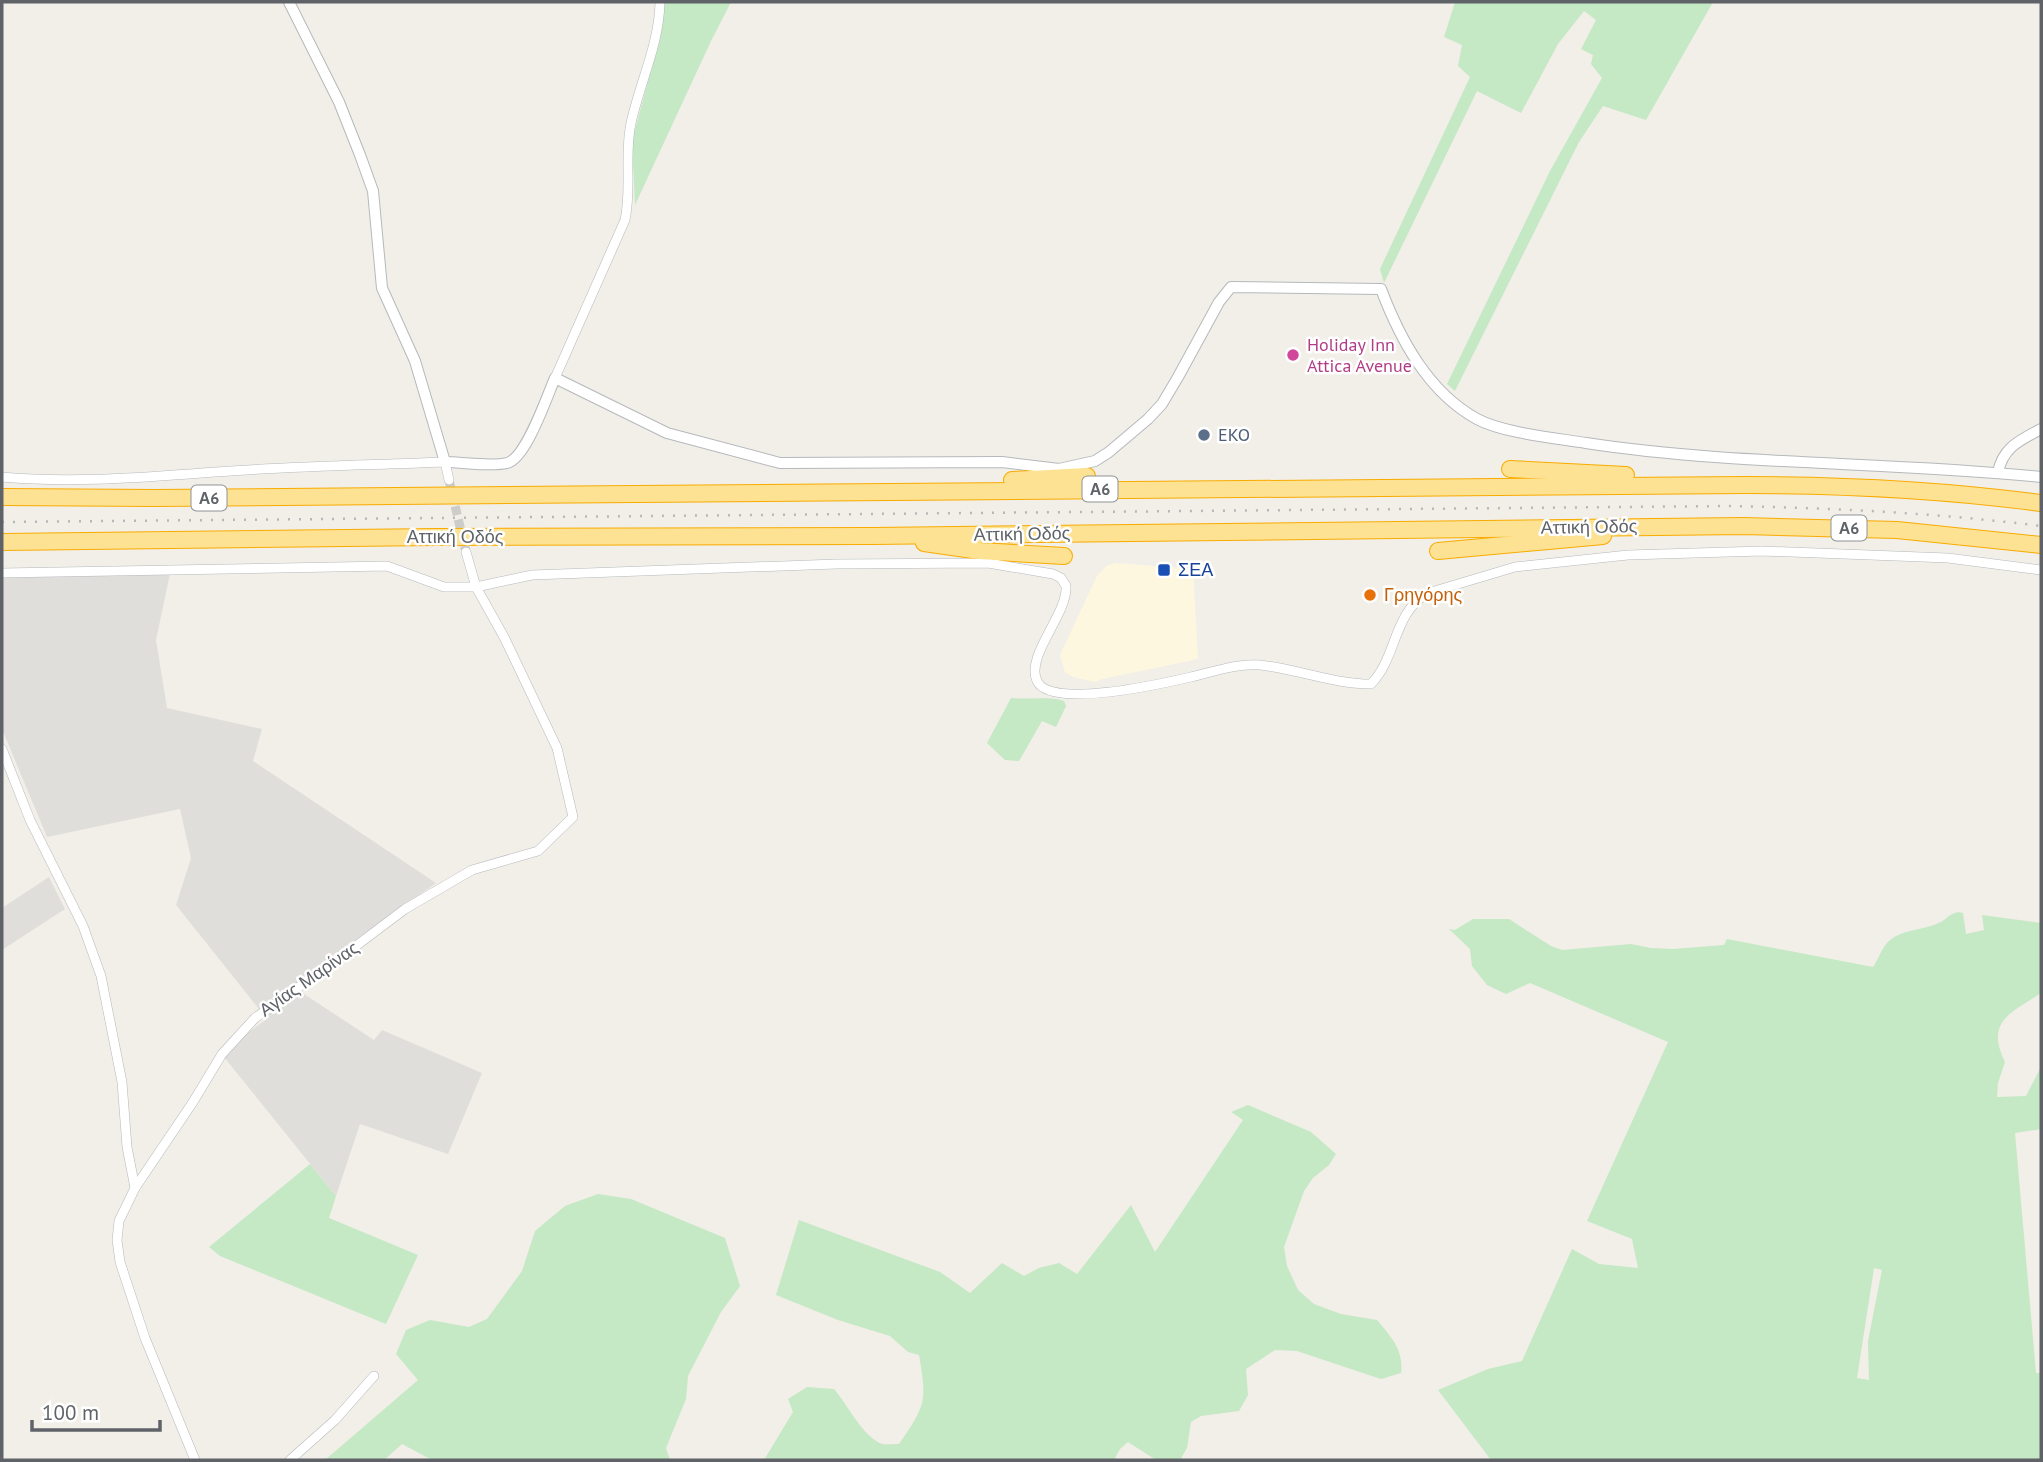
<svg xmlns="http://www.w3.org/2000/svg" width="2043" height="1462" viewBox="0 0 2043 1462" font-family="'PT Sans',sans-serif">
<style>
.commercial{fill:#fef7e0}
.industrial{fill:#e0deda}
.green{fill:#c5e8c5;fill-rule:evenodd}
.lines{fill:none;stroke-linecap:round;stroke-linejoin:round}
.minor-tunnel{stroke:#ccccc8;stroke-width:9;stroke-dasharray:9 4.5;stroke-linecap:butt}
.minor-casing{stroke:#b5b8bc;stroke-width:10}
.tertiary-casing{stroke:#b5b8bc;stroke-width:12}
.motorway-casing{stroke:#f9ab00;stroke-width:18}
.minor{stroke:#fff;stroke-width:9}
.tertiary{stroke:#fff;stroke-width:10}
.motorway{stroke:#fde293;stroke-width:16}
.rail{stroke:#b6b7b8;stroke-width:2.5;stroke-dasharray:2 9;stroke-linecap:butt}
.hotel-dot{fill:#d1479c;stroke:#fff;stroke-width:2.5}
.service-dot{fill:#5c6f8a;stroke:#fff;stroke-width:2.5}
.transit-dot{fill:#1a4fb4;stroke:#fff;stroke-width:2.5}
.food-dot{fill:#e8710a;stroke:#fff;stroke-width:2.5}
.labels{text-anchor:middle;stroke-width:5;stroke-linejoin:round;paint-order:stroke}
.shield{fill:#fff;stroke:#8f9295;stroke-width:2}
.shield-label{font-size:16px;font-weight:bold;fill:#5f6368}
.hotel-label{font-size:18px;fill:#b23c85;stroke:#fff;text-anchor:start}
.service-label{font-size:18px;fill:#4e5e75;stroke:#fff;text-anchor:start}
.street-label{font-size:18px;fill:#5f6368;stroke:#fff}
.transit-label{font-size:18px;fill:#164399;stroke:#fff;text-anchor:start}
.food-label{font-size:18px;fill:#c56008;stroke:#fff;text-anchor:start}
</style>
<rect width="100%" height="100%" fill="#f1efe8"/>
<path class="commercial" d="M1115,563l78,6 5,90 -96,20 -7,3 -22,-5 -8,-5 -5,-17 37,-79 9,-10z"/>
<g class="industrial">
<path d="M171,569l-15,71 11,68 95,21 -9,32 183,122 -139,98 7,13 70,46 8,-10 100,43 -34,81 -88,-30 -24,72 -112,-139 19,-21 24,-17 -91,-114 15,-47 -11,-49 -133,28 -45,-108v-154z"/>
<path d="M49,877l16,32 -63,41v-42z"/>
</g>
<g class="green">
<path d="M665,2h66l-20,39 -76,164 -3,-64 26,-97z"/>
<path d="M1455,2h258l-67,118 -43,-14 -24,36 -124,249 -8,-7 103,-213 52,-93 -11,-14 2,-9 -12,-6 15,-29 -12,-9 -26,33 -37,69 -44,-22 -93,192 -4,-14 90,-192 -12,-11 4,-21 -18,-8z"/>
<path d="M1011,698c17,2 38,-2 53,3l2,5 -10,21 -14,-6 -23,40 -14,-1 -18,-17z"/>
<path d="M1958,912l5,1 3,21 18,-4 -2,-15 59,8v70c-30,20 -56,28 -36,69l-7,21 -1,14 29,-1 15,-29v62l-26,4 21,240h5v87h-550l-53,-70 50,-21 34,-8 50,-112 27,15 39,4 -6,-29 -45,-18 81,-179 -138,-59 -24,11 -19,-9 -15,-19 -2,-17 -21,-20 6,1 18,-11h36l42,27 11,4 69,-6 20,4 22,1 51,-4 3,-6 146,28c5,-7 8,-17 14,-24 13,-15 41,-12 57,-23 5,-4 7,-6 14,-8zM1874,1268l8,2 -14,71 1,39 -12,-2z"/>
<path d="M1248,1105l63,27 25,22 -7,11 -16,13 -9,13 -20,56 3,19 11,24 16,14 27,10 36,6c14,17 27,30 24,53l-20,6 -84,-28 -22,-1 -29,19 2,26 -9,16 -38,5 -10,6 -4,26 -7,12h-24l-28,-18 -8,7 -6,11h-350l29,-48 -5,-13 19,-12 27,2c14,16 28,47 48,55 5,1 13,0 17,0 27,-39 28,-43 20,-89l-11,-3 -18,-16 -52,-16 -62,-25 23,-75 141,52 30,21 32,-30 22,13 15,-8 20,-5 18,11 54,-69 24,47 88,-132 -12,-8z"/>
<path d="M310,1164l26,32 -7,22 89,37 -32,69 -166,-68 -11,-9z"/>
<path d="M598,1194l33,5 94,39 15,48 -19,26 -33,64 -2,23 -20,49 4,12h-238l-30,-16 -18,16h-59l93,-80 -22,-26 10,-24 24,-10 39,7 18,-8 35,-48 13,-40 30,-25z"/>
</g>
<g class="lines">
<path class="minor-tunnel" d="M449,480l17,72"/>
<defs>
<g id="minor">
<path d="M555,378l70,-158c7,-32 -1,-65 6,-97 9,-41 28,-78 29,-121"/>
<path d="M2,477c77,7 153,-1 229,-6 72,-5 143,-6 214,-9l4,18"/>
<path d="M2,573l385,-7 57,21h32l56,-12 304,-11 152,-1 65,11 8,4 5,8c2,28 -41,70 -29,95 13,29 128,2 154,-4 22,-5 47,-14 69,-12 37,4 73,19 111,19 26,-26 22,-72 57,-91l87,-26 113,-12 134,-4 186,7 93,12"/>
<path d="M2,749l28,71 53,106 18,50 21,106 5,65 8,41"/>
<path d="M195,1460l-50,-122 -25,-76 -3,-22 2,-19 16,-33 58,-86 29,-48 33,-36 85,-60 65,-49 67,-39 66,-19 35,-34 -16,-69 -53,-111 -28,-50 -10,-35"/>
<path d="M290,1460l45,-40 39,-44"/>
</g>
<g id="tertiary">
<path d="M289,2l50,100 21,53 13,36 9,97 33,73 30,101c18,0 45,5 62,1 19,-4 40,-67 48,-85l112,55 113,30 222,-1 57,7 36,-8 14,-9 39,-33 14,-15 16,-27 41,-75 12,-15 150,2c19,50 47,103 96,130 26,14 78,19 109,24 150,23 304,18 455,34"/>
<path d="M1998,473c4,-25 22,-33 43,-44"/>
</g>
<g id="motorway">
<path d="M1510,469l116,6"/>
<path d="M1012,480l75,-4"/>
<path d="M2,497l152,1 1592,-13c99,0 197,5 295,18"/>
<path d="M2,542l435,-5 436,-1 871,-10 153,4 144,15"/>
<path d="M924,543l56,8 84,5"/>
<path d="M1438,551l165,-15"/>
</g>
</defs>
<use href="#minor" class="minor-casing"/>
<use href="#tertiary" class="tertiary-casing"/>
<use href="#motorway" class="motorway-casing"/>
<use href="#minor" class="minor"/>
<use href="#tertiary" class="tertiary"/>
<use href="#motorway" class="motorway"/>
<path class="rail" d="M2,522l1727,-16c104,2 208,7 312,20"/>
</g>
<circle class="hotel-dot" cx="1293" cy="355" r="7"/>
<circle class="service-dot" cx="1204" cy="435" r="7"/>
<rect class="transit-dot" x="1157" y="563" width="14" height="14" rx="3.5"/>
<circle class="food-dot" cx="1370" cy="595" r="7"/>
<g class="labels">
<g class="shield">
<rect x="1082.5" y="476.5" width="35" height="25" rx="5"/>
<rect x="191.5" y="485.5" width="35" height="25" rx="5"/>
<rect x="1831.5" y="515.5" width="35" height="25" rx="5"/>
</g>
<g class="shield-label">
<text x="1100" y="495">Α6</text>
<text x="209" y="504">Α6</text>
<text x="1849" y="534">Α6</text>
</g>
<g class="hotel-label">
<text x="1307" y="351">Holiday Inn<tspan x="1307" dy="21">Attica Avenue</tspan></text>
</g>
<g class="service-label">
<text x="1218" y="441">EKO</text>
</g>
<g class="street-label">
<text transform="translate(1589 527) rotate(-1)" y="6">Αττική Οδός</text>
<text transform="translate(1022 534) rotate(-1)" y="6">Αττική Οδός</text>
<text x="455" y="543">Αττική Οδός</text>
<text transform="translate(309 979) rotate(-35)" y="6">Αγίας Μαρίνας</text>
</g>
<g class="transit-label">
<text x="1178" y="576">ΣΕΑ</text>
</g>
<g class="food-label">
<text x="1384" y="601">Γρηγόρης</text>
</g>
</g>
<rect width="2043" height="1462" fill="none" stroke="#5f6368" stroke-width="7"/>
<path d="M32 1420v10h128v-10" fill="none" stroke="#5f6368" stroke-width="3.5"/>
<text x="42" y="1420" font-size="21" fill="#5f6368" stroke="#ffffff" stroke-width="5" paint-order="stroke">100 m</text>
</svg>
